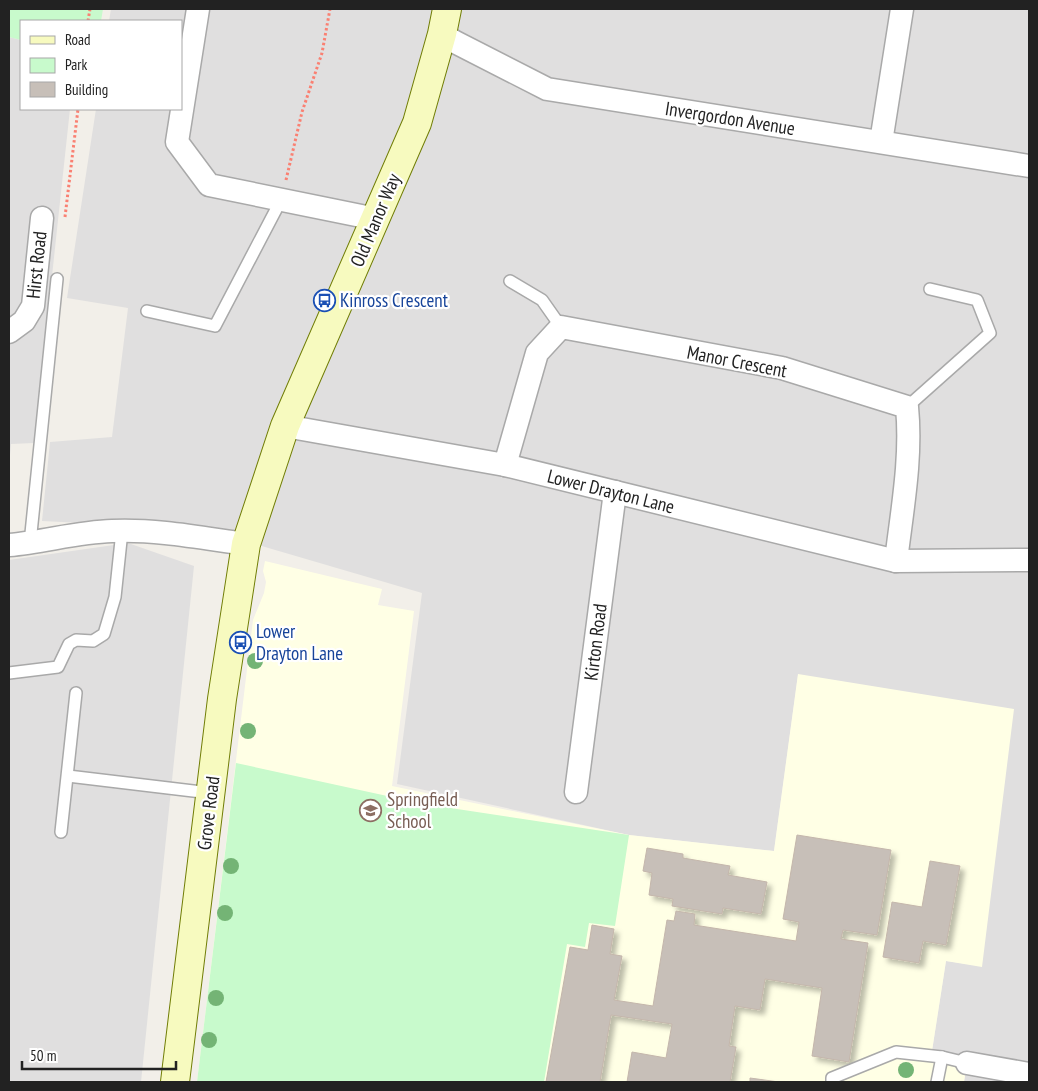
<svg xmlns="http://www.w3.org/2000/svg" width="1038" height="1091" viewBox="0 0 1038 1091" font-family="'PT Sans Narrow',sans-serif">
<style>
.residential{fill:#e0dfdf}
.education{fill:#ffffe5}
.park{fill:#c8facc}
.building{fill:#c7bfb8;stroke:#c4b6ab;filter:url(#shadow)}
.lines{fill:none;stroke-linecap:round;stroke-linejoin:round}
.lane-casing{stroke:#a9a9a9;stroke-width:14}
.street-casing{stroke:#a9a9a9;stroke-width:25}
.secondary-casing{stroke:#707d05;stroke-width:30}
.path{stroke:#fa8072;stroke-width:3;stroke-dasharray:2.5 2.5;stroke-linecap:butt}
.lane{stroke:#fff;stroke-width:11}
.street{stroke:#fff;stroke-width:22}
.secondary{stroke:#f7fabf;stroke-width:28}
.tree{fill:#74b475}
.labels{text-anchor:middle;stroke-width:4.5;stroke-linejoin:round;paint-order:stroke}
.street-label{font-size:19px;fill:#222;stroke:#fff}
.transit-label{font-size:19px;fill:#164399;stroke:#fff;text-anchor:start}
.education-label{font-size:19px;fill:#785e54;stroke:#fff;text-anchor:start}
</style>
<defs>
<filter id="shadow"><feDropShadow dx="4.5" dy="4.5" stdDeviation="2.5" flood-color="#0004"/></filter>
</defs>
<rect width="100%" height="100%" fill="#f2efe9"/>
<g class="residential">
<path d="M111,9h918v1073h-65l4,-25 -36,-6 14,-90 36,5 -184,-291 -24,176 -145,-16 -232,-51 25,-191 -218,-64 -162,-8 8,-79 62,-5 16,-129 -61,-10 29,-189h85v-88h-72z"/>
<path d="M9,37l12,3v69h49l-36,334 -23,1 -2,22z"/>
<path d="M128,543l66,23 -53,516h-132v-522z"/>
</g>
<path class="education" d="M265,561l117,28 -4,16 36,6 -22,175 237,49 145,16 24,-177 216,35 -32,258 -36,-6 -14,90 36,6 -4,25h-767l56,-462 11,-27 2,-11 -3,-11z"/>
<g class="park">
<path d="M9,9h94l-2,12h-80v19l-12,-3z"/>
<path d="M236,763l188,41 205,31 -14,91 -26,-3 -4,24 -18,-3 -23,138h-347z"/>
</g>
<g class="building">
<path d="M797,835l94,15 -14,85 -34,-5 -2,9 27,4 -19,119 -37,-6 10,-68 -57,-9 -5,31 -25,-4 -6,40 7,1 -6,35h-103l5,-30 34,6 6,-34 -61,-9 -11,67h-54l24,-135 18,3 4,-25 22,4 -4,25 12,2 -8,44 39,6 14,-86 7,1 2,-10 19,3 -1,11 102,16 3,-19 -16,-3z"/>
<path d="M647,848l36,6v4l47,8 -2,9 39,7 -6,32 -38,-6 -1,6 -50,-8 1,-7 -24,-4 3,-22 -9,-2z"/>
<path d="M930,861l30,5 -14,79 -23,-4 -4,22 -36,-6 9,-55 30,5z"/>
<path d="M750,1078l29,4h-29z"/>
</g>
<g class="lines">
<defs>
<g id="lane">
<path d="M510,281l32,19 19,27"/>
<path d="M147,311l68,15 66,-126"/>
<path d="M907,407l83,-74 -13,-33 -47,-11"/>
<path d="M30,543l27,-264"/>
<path d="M9,673l49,-6 11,-23 7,-4 17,1 11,-7 11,-37 7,-66"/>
<path d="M68,776l142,17"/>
<path d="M61,832l15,-139"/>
<path d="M832,1082v-4l64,-26 46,5 25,6"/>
<path d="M937,1082l5,-25"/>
</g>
<g id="street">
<path d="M198,9l-21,133 32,43 167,34"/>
<path d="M442,34l13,8 92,47 482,77"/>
<path d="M881,142l21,-133"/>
<path d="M9,332l15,-11 9,-15 9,-88"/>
<path d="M285,426l220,39 391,96 133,-1"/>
<path d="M505,465l32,-112 24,-26 221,41 125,39c5,51 -5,103 -11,154"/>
<path d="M9,545c35,-3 68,-13 103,-14 45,-2 90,7 134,13"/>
<path d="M576,792l39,-300"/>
<path d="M967,1063l62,11"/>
</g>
<path id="secondary" d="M175,1082l47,-383 24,-155 39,-118 132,-303 25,-89 5,-25"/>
</defs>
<use href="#lane" class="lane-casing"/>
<use href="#street" class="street-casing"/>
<use href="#secondary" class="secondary-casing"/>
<g class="path">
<path d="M88,21l2,-12"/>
<path d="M286,180l16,-68 20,-59 8,-44"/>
<path d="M65,217l13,-108"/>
</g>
<use href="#lane" class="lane"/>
<use href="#street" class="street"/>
<use href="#secondary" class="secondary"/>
</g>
<g class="tree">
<circle cx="255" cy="661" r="8"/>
<circle cx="248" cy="731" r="8"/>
<circle cx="231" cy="866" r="8"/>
<circle cx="225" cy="913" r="8"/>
<circle cx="216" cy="998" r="8"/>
<circle cx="209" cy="1040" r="8"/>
<circle cx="906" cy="1070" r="8"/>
</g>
<defs>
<symbol id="bus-ring" viewBox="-11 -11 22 22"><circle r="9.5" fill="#fff" stroke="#1a4fb4" stroke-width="1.5"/><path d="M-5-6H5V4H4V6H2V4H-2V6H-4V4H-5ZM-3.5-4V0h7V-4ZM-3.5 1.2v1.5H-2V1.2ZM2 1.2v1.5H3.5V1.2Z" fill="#1a4fb4"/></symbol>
<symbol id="school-ring" viewBox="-11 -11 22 22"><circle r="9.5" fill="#fff" stroke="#8d6e63" stroke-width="1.5"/><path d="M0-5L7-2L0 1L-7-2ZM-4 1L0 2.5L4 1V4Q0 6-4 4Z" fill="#8d6e63"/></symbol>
</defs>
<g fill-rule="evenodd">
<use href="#bus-ring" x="312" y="288" width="25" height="25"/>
<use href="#bus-ring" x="228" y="630" width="25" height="25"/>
<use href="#school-ring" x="358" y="798" width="25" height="25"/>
</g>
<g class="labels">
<g class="street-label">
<text transform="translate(730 118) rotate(9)" y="7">Invergordon Avenue</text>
<text transform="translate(375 220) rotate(-67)" y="7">Old Manor Way</text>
<text transform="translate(36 265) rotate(-84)" y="7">Hirst Road</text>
<text transform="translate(737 361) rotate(11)" y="7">Manor Crescent</text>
<text transform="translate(611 491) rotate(14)" y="7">Lower Drayton Lane</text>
<text transform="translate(595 642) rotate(-83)" y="7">Kirton Road</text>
<text transform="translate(208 813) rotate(-83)" y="7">Grove Road</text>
</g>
<g class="transit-label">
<text x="340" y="307">Kinross Crescent</text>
<text x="256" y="638">Lower<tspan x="256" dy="22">Drayton Lane</tspan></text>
</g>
<g class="education-label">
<text x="387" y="806">Springfield<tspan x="387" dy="22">School</tspan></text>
</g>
</g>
<rect width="1038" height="1091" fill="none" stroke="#222222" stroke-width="20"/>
<rect x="20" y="20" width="162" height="90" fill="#ffffff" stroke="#a7a7a7"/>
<rect x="30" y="36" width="25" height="8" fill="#f7fabf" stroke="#a7a7a7"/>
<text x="65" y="45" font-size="15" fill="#222222">Road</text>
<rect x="30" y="58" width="25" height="15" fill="#c8facc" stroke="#a7a7a7"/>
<text x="65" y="70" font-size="15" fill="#222222">Park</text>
<rect x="30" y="82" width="25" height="15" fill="#c7bfb8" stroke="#a7a7a7"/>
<text x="65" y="95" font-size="15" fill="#222222">Building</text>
<path d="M22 1061v8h154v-8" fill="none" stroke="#222222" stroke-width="2.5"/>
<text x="30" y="1061" font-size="15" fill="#222222" stroke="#ffffff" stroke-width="4" paint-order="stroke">50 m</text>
</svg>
